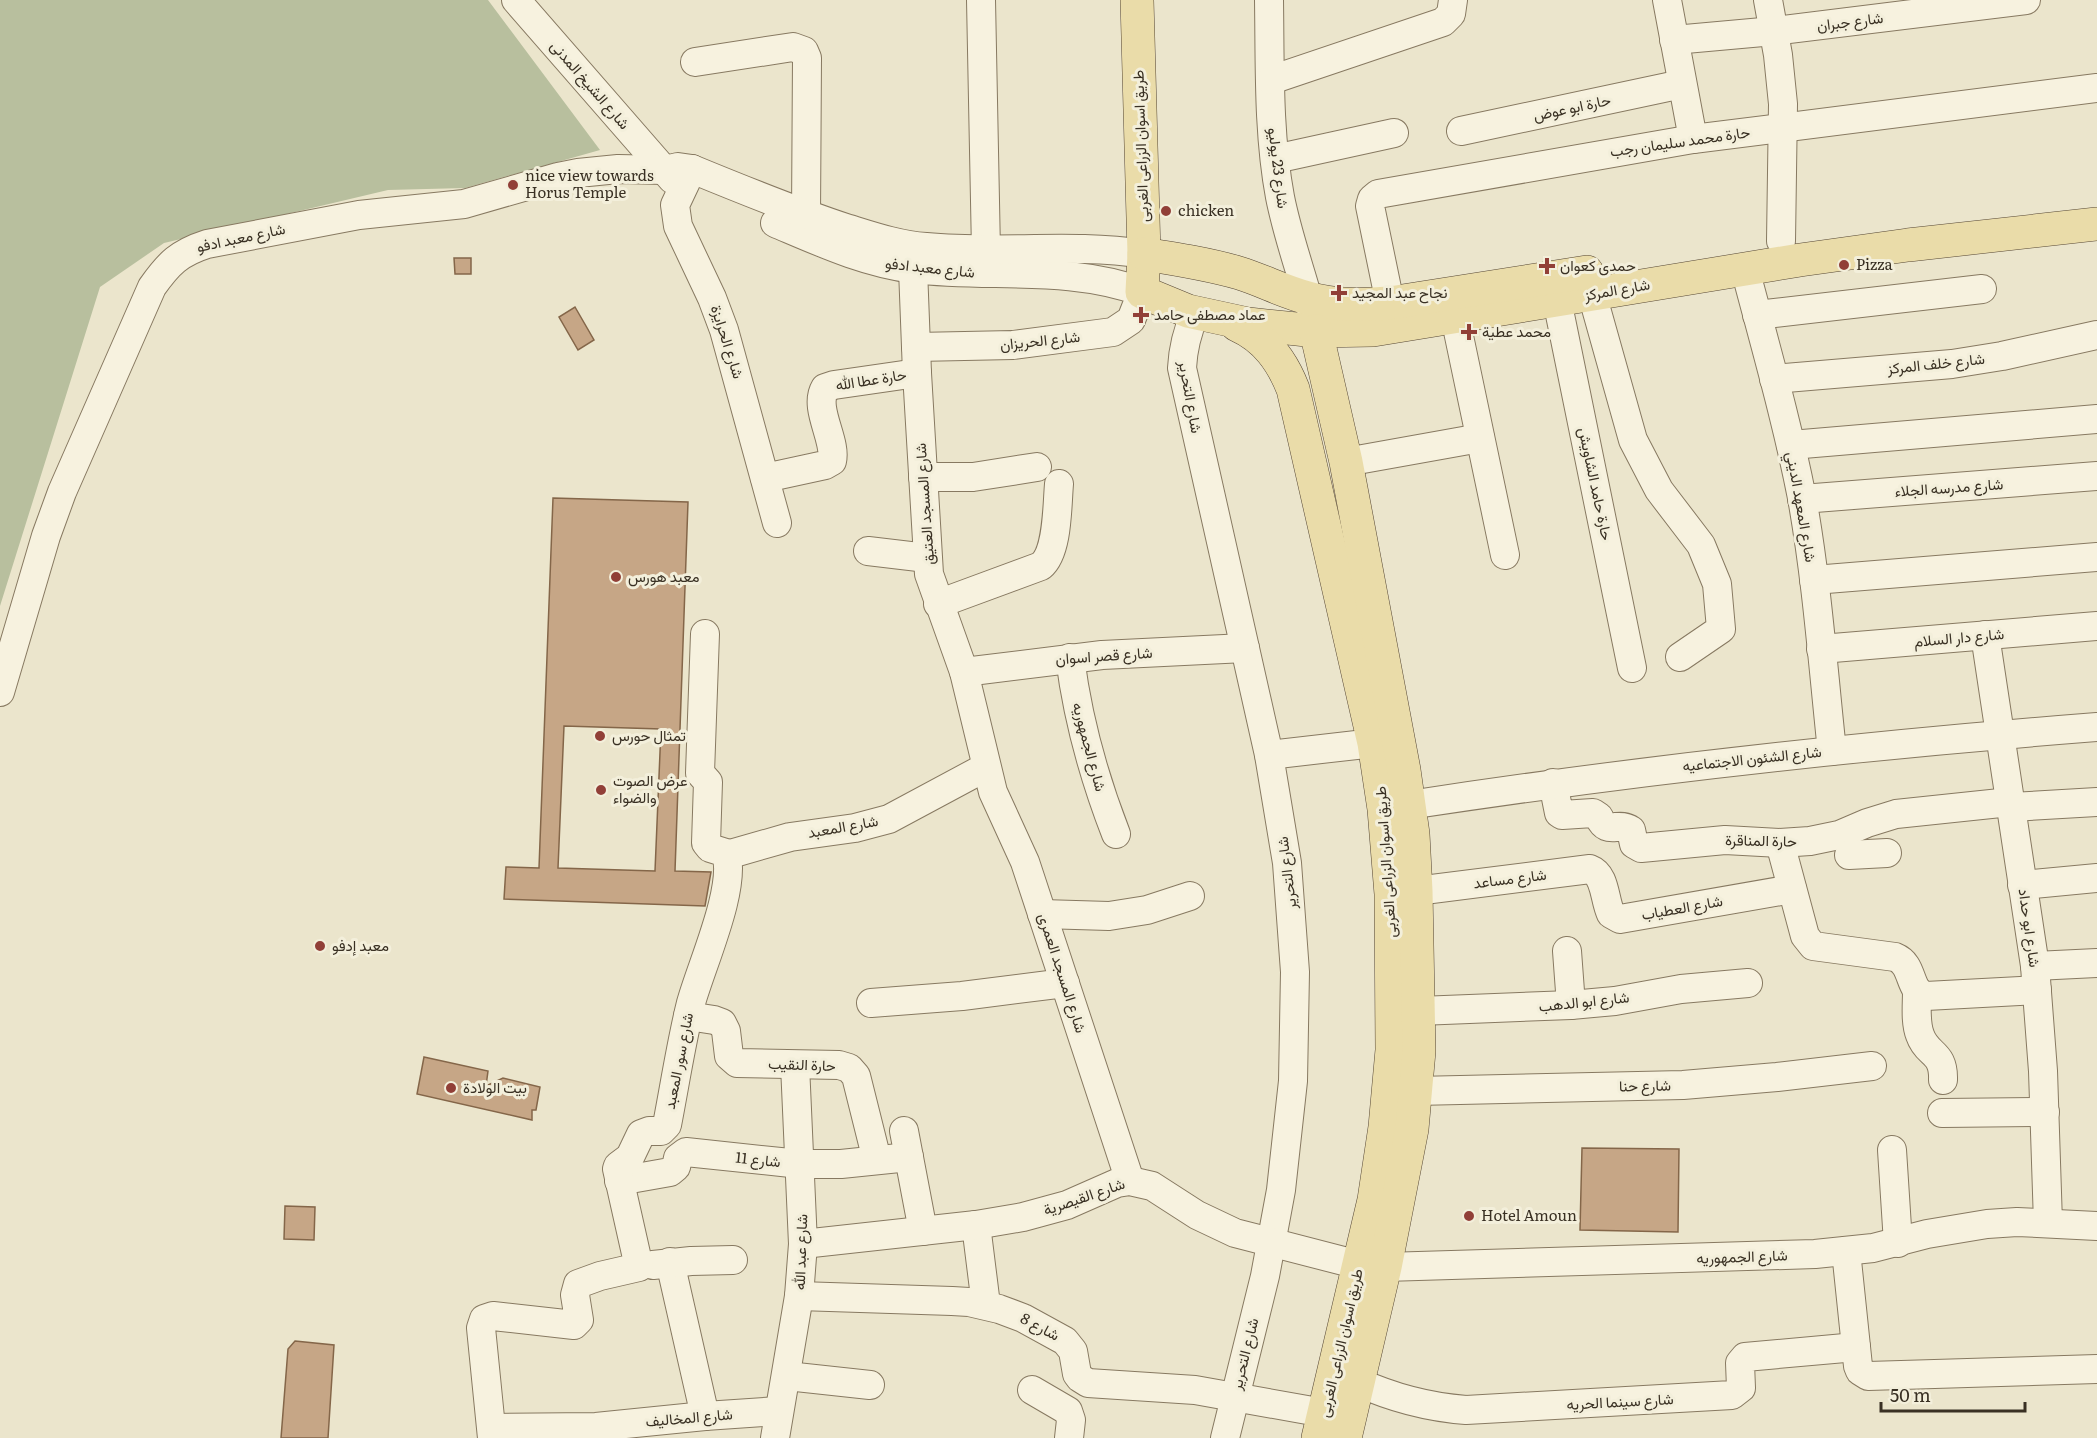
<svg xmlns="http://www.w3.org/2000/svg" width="2097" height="1438" viewBox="0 0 2097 1438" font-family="Literata,Vazirmatn,serif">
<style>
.cemetery{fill:#b8bf9e}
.building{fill:#c6a686;stroke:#846649;stroke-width:1.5;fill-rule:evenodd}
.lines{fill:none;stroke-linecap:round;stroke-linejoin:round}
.minor-casing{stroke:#877961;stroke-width:30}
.major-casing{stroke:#564735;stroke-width:34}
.minor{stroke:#f7f2df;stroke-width:28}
.major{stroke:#eadca9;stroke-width:33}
.poi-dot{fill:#913f37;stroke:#f3efdb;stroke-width:2}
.labels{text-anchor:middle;stroke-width:6;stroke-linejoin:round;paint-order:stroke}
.street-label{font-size:15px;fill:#393023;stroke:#f3efdb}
.poi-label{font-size:15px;fill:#393023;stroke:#f3efdb;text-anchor:start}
</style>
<rect width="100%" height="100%" fill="#ebe5cc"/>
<path class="cemetery" d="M0,0h488l112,150 -135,38 -77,2 -224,53 -64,44 -100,319z"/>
<g class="building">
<path d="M454,258h17v16h-16z"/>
<path d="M575,307l19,33 -16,10 -19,-33z"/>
<path d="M553,498l135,4 -13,369 36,1 -6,34 -201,-7 2,-32 33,1zM564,726l97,3 -6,142 -97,-3z"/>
<path d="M424,1057l64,14 -2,15 17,-8 37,9 -4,23h-4v10l-115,-26z"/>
<path d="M1582,1148l97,1 -1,83 -98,-2z"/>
<path d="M285,1206l30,1 -1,33 -30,-1z"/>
<path d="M295,1341l39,4 -6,93h-47l7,-89z"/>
</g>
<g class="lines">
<defs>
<g id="minor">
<path d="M516,0l156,179"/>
<path d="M981,0l5,251"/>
<path d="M1269,0c1,65 -1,133 11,197 8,41 23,80 33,120"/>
<path d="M1667,0l26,139"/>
<path d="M1768,0l10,55 5,49 -2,137"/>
<path d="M1674,40l100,-9 252,-31"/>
<path d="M695,62l98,-15 11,4 3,7 -1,157"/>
<path d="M1271,80l172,-58 8,-8 2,-14"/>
<path d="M1461,131l221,-47"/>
<path d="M1275,159l119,-26"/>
<path d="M692,169l-17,36 3,21 34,72 12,32 53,193"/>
<path d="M775,223c45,19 90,40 139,46 76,9 155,-4 228,23l-11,28 -18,12 -100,13 -97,2"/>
<path d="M913,269l4,104 12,201 35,98 29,120 32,70 105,319"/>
<path d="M1745,269c20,76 42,152 57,229 15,84 21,169 30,253"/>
<path d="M1592,294l41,146 26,50 42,55 16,39 4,45 -41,28"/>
<path d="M1557,300l75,368"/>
<path d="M1390,303l-20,-97 2,-7 6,-5 315,-55 404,-51"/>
<path d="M1195,314c-8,18 -12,34 -13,54l87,387 18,108 8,109 -2,109 -12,109 -16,86 -40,162"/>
<path d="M1757,315l225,-26"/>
<path d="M1455,317l50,238"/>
<path d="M1774,379l178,-15 50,-8 95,-21"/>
<path d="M1791,445l306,-26"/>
<path d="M1346,462l134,-24"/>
<path d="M923,477h50l64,-10"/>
<path d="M765,478l60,-13 7,-4c5,-20 -19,-53 -7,-73l9,-3 83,-12"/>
<path d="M1802,499l295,-23"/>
<path d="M868,551l59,7"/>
<path d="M1814,580l283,-23"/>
<path d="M938,604l103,-38c17,-14 16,-60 18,-82"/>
<path d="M1985,635l50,331 8,105 5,152"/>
<path d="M1821,649l276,-23"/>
<path d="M1070,658c8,63 23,117 46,176"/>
<path d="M964,672l138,-17 143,-7"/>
<path d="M0,692l46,-156 16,-44 90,-205c17,-24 27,-34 55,-43l152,-29 105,-11 94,-27 20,-4 40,-4 47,1 13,-3 14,2c51,21 102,42 154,59 26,8 52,17 80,19 73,7 146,-4 218,7"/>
<path d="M1269,755l105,-12"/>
<path d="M1553,783l6,30 3,2 31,-2 6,4c8,19 19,4 32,13l3,14 7,4 84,-8 55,3 30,-2 29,-6 28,-12 29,-9 114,-12"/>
<path d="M1409,805c229,-35 458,-60 688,-78"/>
<path d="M2011,807l86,-5"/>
<path d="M1780,843l25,93 8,10 82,11c20,8 12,33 31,39l111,-6"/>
<path d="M727,855l63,-18 65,-9 34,-9 97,-52"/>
<path d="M1849,855l38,-2"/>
<path d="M2022,885l75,-7"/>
<path d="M1416,891l174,-22c16,6 14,31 21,45l9,5 172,-30"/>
<path d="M1042,914l67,2 38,-6 43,-14"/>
<path d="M1567,951l4,54"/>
<path d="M2035,966l62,-3"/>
<path d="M1917,991c0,14 -2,31 3,44 7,21 24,16 23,45"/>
<path d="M871,1003l91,-7 103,-13"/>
<path d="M1419,1011l152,-6 44,-4 66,-12 67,-6"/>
<path d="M688,1016l26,4 8,3 4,8 3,25 8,7 102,2 10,3 7,8 21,84"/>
<path d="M1416,1091l267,-6 94,-8 95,-11"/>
<path d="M1942,1113l103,-1"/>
<path d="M904,1131l19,100"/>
<path d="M1892,1150l6,93"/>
<path d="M619,1181l51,-9 6,-5 2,-9 8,-6 114,12h41l68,-7"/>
<path d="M976,1225l10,80"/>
<path d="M803,1244l173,-19 47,-8 44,-12 50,-22 13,-2 22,5 45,29 38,18 124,32 26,2 430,-13 58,-6 54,-14 60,-10 30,-2 80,4"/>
<path d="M1846,1251l12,115 2,5 8,5 229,-7"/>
<path d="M670,1262l35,154"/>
<path d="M653,1265l38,-4 42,-1"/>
<path d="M799,1296l153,5 17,1 30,7 24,9 42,23 8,10 4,23 3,4 8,5 107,7 129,23"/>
<path d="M787,1376l83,9"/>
<path d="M1358,1382c35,16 69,25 108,28l266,-15 9,-7 -1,-25 5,-6 111,-10"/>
<path d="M1032,1390l36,21 3,9 -2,18"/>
<path d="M492,1428l104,-1 109,-11 74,-5"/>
<path d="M492,1438l-11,-110 3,-9 9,-3 81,9 5,-5 -4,-25 3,-11 22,-8 39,-9 -22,-98 1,-3 12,-9 11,-23 8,-3h12l6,-6c8,-41 14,-82 24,-122 10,-37 46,-115 35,-150l-16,-5 -4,-5 2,-61 -8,-9 5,-139"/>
<path d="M775,1438l24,-142 4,-52 -8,-179"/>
</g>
<g id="major">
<path d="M1137,0l7,254 -2,38 46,19 60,13 68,7 57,-1 427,-70 108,-15 189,-21"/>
<path d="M1144,254c32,5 64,10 95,19 23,7 45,19 69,25 27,8 55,7 82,5l197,-31"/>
<path d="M1237,325c29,13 45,36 56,64l81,354 10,66 7,85 1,156 -7,77 -11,73 -56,238"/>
<path d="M1316,331l30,131 58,308 9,64 3,57 3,160 -7,78 -27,138 -40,171"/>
</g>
</defs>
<use href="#minor" class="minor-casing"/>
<use href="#major" class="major-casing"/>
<use href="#minor" class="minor"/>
<use href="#major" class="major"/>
</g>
<g class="poi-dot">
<circle cx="513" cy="185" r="6"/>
<circle cx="1166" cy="211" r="6"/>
<circle cx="1844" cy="265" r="6"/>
<path d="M1544 257h6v6h6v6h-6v6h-6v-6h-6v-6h6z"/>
<path d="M1336 284h6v6h6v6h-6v6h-6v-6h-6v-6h6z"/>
<path d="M1138 306h6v6h6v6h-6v6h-6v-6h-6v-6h6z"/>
<path d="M1466 323h6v6h6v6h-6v6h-6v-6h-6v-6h6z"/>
<circle cx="616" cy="577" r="6"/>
<circle cx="600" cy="736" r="6"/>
<circle cx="601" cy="790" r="6"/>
<circle cx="320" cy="946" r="6"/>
<circle cx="451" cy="1088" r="6"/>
<circle cx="1469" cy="1216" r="6"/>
</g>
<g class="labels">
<g class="street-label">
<text transform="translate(1850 22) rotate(-7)" y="5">شارع جبران</text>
<text transform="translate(590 85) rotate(49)" y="5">شارع الشيخ المدنى</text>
<text transform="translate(1572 108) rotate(-12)" y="5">حارة ابو عوض</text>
<text transform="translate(1680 142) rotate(-8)" y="5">حارة محمد سليمان رجب</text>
<text transform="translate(1141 146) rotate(-92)" y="5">طريق اسوان الزراعى الغربى</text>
<text transform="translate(1278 168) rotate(83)" y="5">شارع 23 يوليو</text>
<text transform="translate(241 238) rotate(-12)" y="5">شارع معبد ادفو</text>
<text transform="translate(930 268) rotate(6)" y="5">شارع معبد ادفو</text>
<text transform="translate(1617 290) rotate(-10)" y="5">شارع المركز</text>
<text transform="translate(1040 341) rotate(-6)" y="5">شارع الحريزان</text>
<text transform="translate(727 342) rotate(72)" y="5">شارع الحرايزة</text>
<text transform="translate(1936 364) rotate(-6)" y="5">شارع خلف المركز</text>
<text transform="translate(871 380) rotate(-9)" y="5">حارة عطا الله</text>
<text transform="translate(1190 397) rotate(80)" y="5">شارع التحرير</text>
<text transform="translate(1595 484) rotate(78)" y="5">حارة حامد الشاويش</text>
<text transform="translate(1949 488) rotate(-4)" y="5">شارع مدرسه الجلاء</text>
<text transform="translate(925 504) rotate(-94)" y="5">شارع المسجد العتيق</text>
<text transform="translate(1801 507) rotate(80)" y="5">شارع المعهد الديني</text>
<text transform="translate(1959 638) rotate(-5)" y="5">شارع دار السلام</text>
<text transform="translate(1104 656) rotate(-4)" y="5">شارع قصر اسوان</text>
<text transform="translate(1089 747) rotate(75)" y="5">شارع الجمهوريه</text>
<text transform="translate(1752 759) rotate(-6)" y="5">شارع الشئون الاجتماعيه</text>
<text transform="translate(843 827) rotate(-10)" y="5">شارع المعبد</text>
<text transform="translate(1761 841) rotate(1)" y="5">حارة المناقرة</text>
<text transform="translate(1386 862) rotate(-94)" y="5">طريق اسوان الزراعى الغربى</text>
<text transform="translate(1287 873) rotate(-97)" y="5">شارع التحرير</text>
<text transform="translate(1510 879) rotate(-7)" y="5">شارع مساعد</text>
<text transform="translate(1682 908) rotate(-10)" y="5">شارع العطياب</text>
<text transform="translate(2029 928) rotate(82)" y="5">شارع ابو حداد</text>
<text transform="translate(1062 973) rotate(72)" y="5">شارع المسجد العمرى</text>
<text transform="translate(1584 1002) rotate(-6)" y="5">شارع ابو الدهب</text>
<text transform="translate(679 1061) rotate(-79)" y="5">شارع سور المعبد</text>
<text transform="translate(802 1065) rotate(2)" y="5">حارة النقيب</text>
<text transform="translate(1645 1086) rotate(-1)" y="5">شارع حنا</text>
<text transform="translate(758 1160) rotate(6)" y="5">شارع 11</text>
<text transform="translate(1084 1197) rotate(-19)" y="5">شارع القيصرية</text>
<text transform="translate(801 1252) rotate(-88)" y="5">شارع عبد الله</text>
<text transform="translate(1742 1257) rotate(-2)" y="5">شارع الجمهوريه</text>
<text transform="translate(1040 1327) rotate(28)" y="5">شارع 8</text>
<text transform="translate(1341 1343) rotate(-77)" y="5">طريق اسوان الزراعى الغربى</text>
<text transform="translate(1245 1354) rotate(-76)" y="5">شارع التحرير</text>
<text transform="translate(1620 1402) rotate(-3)" y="5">شارع سينما الحريه</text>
<text transform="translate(689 1418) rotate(-5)" y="5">شارع المخاليف</text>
</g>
<g class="poi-label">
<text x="525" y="181">nice view towards<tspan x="525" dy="17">Horus Temple</tspan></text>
<text x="1178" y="216">chicken</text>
<text x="1856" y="270">Pizza</text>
<text x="1560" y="271">حمدى كعوان</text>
<text x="1352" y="298">نجاح عبد المجيد</text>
<text x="1154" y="320">عماد مصطفى حامد</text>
<text x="1482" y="337">محمد عطية</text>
<text x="628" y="582">معبد هورس</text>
<text x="612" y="741">تمثال حورس</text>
<text x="613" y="786">عرض الصوت<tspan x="613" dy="17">والضواء</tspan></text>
<text x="332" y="951">معبد إدفو</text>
<text x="463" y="1093">بيت الولادة</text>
<text x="1481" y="1221">Hotel Amoun</text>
</g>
</g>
<path d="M1881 1402v9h144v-9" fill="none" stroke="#393023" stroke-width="3"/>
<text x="1890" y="1402" font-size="18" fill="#393023" stroke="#f3efdb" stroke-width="4.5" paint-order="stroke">50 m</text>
</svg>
